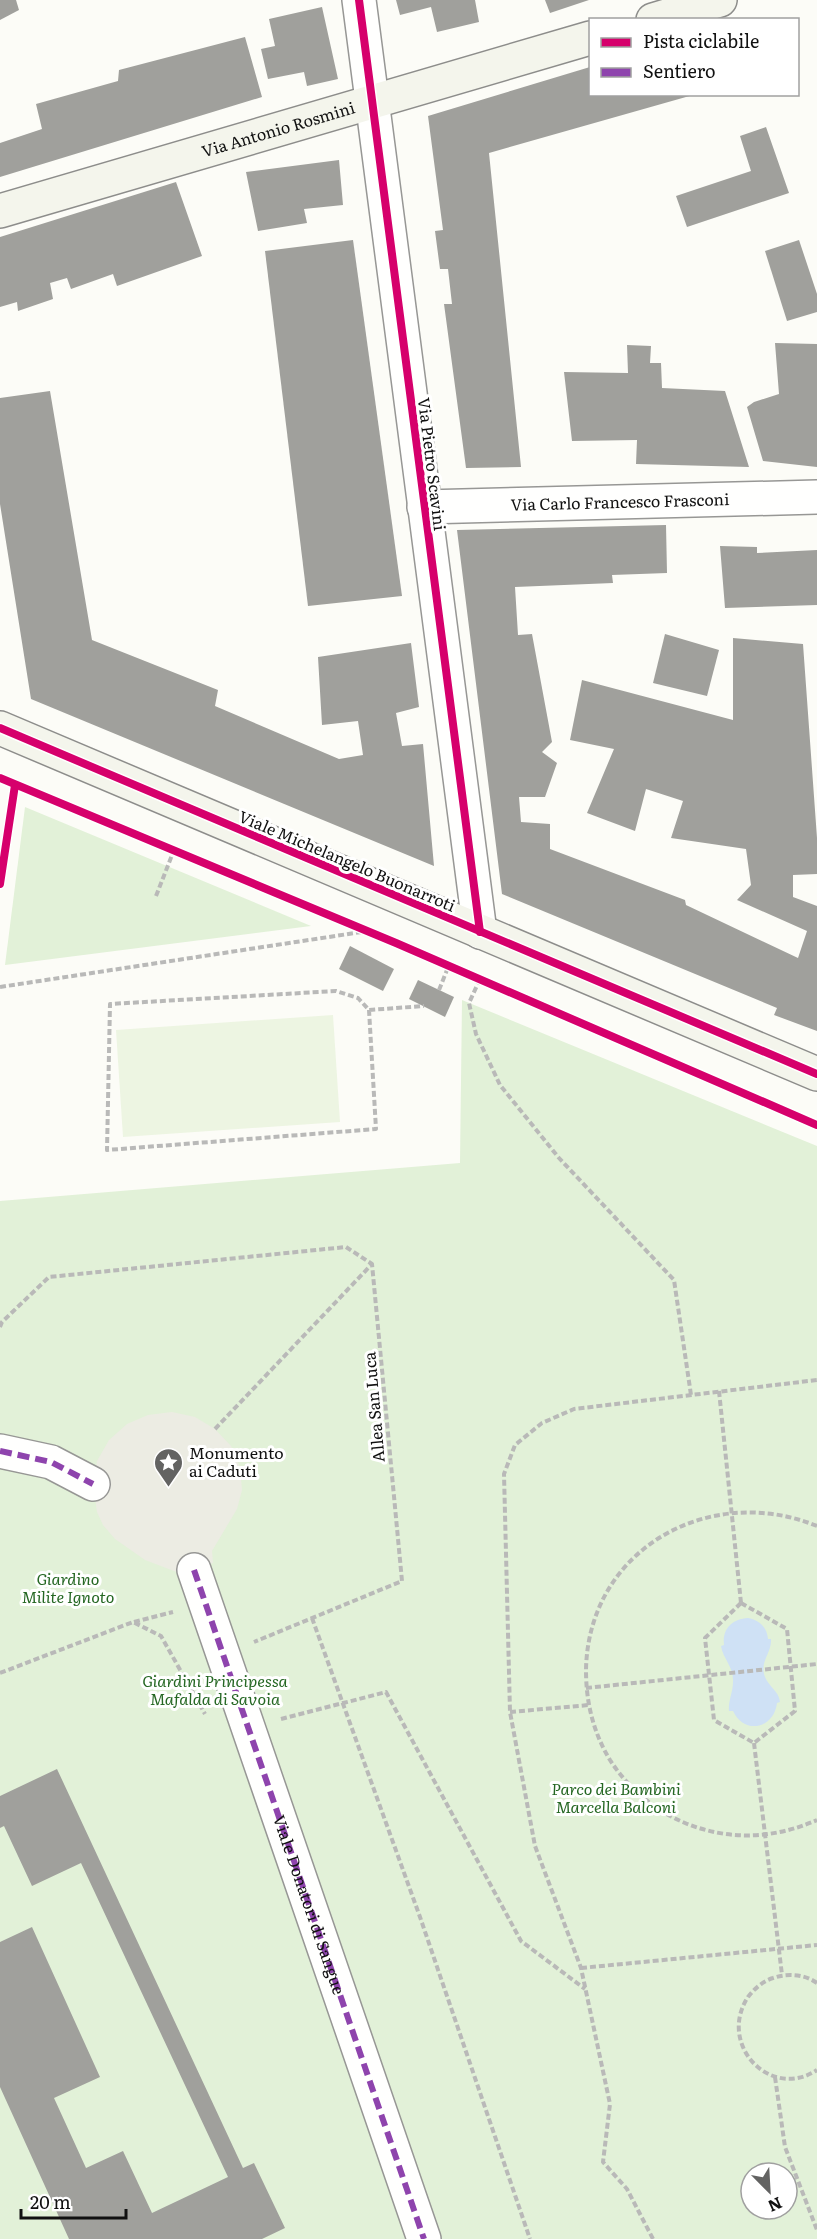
<svg xmlns="http://www.w3.org/2000/svg" width="817" height="2239" viewBox="0 0 817 2239" font-family="Literata,serif">
<style>
.green{fill:#e2f1d8;fill-rule:evenodd}
.pitch{fill:#edf5e2}
.plaza{fill:#ecece3}
.water{fill:#cfe1f5}
.building{fill:#a0a09c}
.lines{fill:none;stroke-linecap:round;stroke-linejoin:round}
.street-casing{stroke:#979795;stroke-width:36}
.secondary-casing{stroke:#8d8d8b;stroke-width:36}
.path{stroke:#b9b9b8;stroke-width:4;stroke-dasharray:6 3;stroke-linecap:butt}
.street{stroke:#fffffe;stroke-width:33}
.secondary{stroke:#f4f5ec;stroke-width:33}
.quiet{stroke:#8e44ad;stroke-width:6;stroke-dasharray:12 6;stroke-linecap:butt}
.cycleway-casing{stroke:#fff;stroke-width:11}
.cycleway{stroke:#d6006c;stroke-width:8}
.labels{text-anchor:middle;stroke-width:6;stroke-linejoin:round;paint-order:stroke}
.street-label{font-size:16px;fill:#111;stroke:#fff}
.poi-label{font-size:16px;fill:#111;stroke:#fff;text-anchor:start}
.park-label{font-size:16px;font-style:italic;fill:#256723;stroke:#fff}
</style>
<rect width="100%" height="100%" fill="#fcfcf7"/>
<g class="green">
<path d="M25,807l286,119 -306,39z"/>
<path d="M462,1000l355,146v1093h-817v-1038l460,-38zM751,2173h36v36h-36z"/>
</g>
<path class="pitch" d="M333,1015l7,107 -217,15 -7,-107z"/>
<path class="plaza" d="M172,1412l23,5 20,12 16,17 9,21 2,23 -5,19 -25,42 1,12 -31,11 -37,-14 -30,-21 -12,-14 -6,-13 -4,-28 4,-23 12,-21 18,-16 21,-9z"/>
<path class="water" d="M748,1618c11,2 19,9 20,21h3c1,14 -12,23 -6,38 4,10 14,14 15,25l-3,1c-3,26 -33,32 -44,8h-4c-1,-10 4,-19 4,-29 1,-15 -10,-23 -12,-36l3,-1c-2,-16 8,-26 24,-27z"/>
<g class="building">
<path d="M0,0h16l3,10 -19,10z"/>
<path d="M396,0h79l4,22 -42,10 -6,-25 -31,8z"/>
<path d="M545,0h44l-39,13z"/>
<path d="M322,7l16,72 -31,7 -3,-14 -36,7 -7,-30 14,-3 -6,-27z"/>
<path d="M245,37l17,60 -262,80v-34l42,-14 -6,-25 82,-23 1,-11z"/>
<path d="M590,67v27l103,1 -204,58 32,314 -55,1 -22,-164h8l-4,-35h-8l-5,-38 8,-1 -15,-114z"/>
<path d="M766,127l23,66 -102,34 -11,-31 75,-25 -11,-35z"/>
<path d="M339,160l4,45 -39,4 3,14 -49,8 -12,-59z"/>
<path d="M176,182l26,74 -85,30 -4,-12 -42,15 -4,-11 -17,5 3,16 -35,12 -1,-9 -17,5v-70z"/>
<path d="M353,240l49,356 -94,10 -43,-355z"/>
<path d="M799,240l18,54v18l-30,9 -22,-70z"/>
<path d="M775,343l42,1v123l-54,-6 -16,-54 7,-5 25,-8z"/>
<path d="M627,345l24,1 -1,17h11l1,25 63,3 24,76 -113,-3 1,-24 -65,1 -8,-69 64,1z"/>
<path d="M50,391l42,249 126,50 -3,16 124,53 24,-4 -5,-34 -36,4 -4,-68 93,-14 8,64 -23,6 6,33 21,-2 11,122 -403,-167 -31,-195v-106z"/>
<path d="M666,525l1,48 -55,2 1,8 -98,4 3,48 14,-1 20,108 -10,10 15,11 -12,34h-26l2,25 29,2v25l135,51 1,5 112,53 9,-27 -70,-31 14,-15 -5,-36 -75,-11 12,-37 -37,-12 -11,42 -48,-18 27,-64 -44,-9 12,-60 151,40v-82l70,6 14,194v36l-24,1v22l24,9v125l-43,-16 3,-7 -275,-114 -45,-364z"/>
<path d="M720,546l37,1v6l60,-3v55l-92,3z"/>
<path d="M665,634l54,16 -12,46 -54,-13z"/>
<path d="M350,946l44,23 -11,22 -44,-22z"/>
<path d="M418,980l36,17 -9,20 -36,-18z"/>
<path d="M57,1769l186,399 11,-5 31,65 -23,11h-193l-69,-152v-145l32,-15 68,150 -46,21 32,70 37,-17 29,62 76,-36 -147,-314 -49,23 -28,-60 -4,2v-32z"/>
</g>
<g class="lines">
<defs>
<g id="street">
<path d="M359,0l121,932"/>
<path id="s1" d="M424,507l393,-10"/>
<path d="M0,1451l51,11 42,22"/>
<path id="s2" d="M194,1570l230,669"/>
</g>
<g id="secondary">
<path d="M653,20l67,-20"/>
<path id="s3" d="M0,211l590,-173"/>
<path d="M0,728l817,346"/>
</g>
</defs>
<use href="#street" class="street-casing"/>
<use href="#secondary" class="secondary-casing"/>
<g class="path">
<path d="M0,884l15,-99"/>
<path d="M156,896l18,-46"/>
<path d="M480,979l-11,24 7,31 24,51 59,73 115,122 17,115"/>
<path d="M0,987l368,-56"/>
<path d="M439,990l10,-25"/>
<path d="M369,1010l7,119 -269,21 3,-146 226,-13 22,7 11,12 55,-4"/>
<path d="M0,1327l2,-5 47,-45 297,-30 26,17"/>
<path d="M719,1391l22,212"/>
<path d="M215,1429l157,-165 30,317 -148,61"/>
<path d="M817,1526c-107,-44 -229,23 -231,144 0,32 7,62 24,90 18,28 44,50 75,63 44,18 89,16 132,-3"/>
<path d="M741,1603l46,26 8,82 -41,32 -40,-23 -9,-82z"/>
<path d="M312,1618l108,299 110,322"/>
<path d="M134,1622l39,-10"/>
<path d="M0,1673l133,-51 28,14 44,78"/>
<path d="M586,1688l231,-24"/>
<path d="M510,1712l79,-7"/>
<path d="M281,1719l105,-27 135,249 64,48"/>
<path d="M754,1743l28,232"/>
<path d="M581,1968l236,-23"/>
<path d="M817,1983c-13,-9 -29,-10 -44,-5 -10,3 -19,11 -25,19 -31,47 22,104 69,73"/>
<path d="M775,2077l10,70 32,83"/>
<path d="M653,2239l-26,-50 -24,-27 7,-58 -29,-136 -46,-122 -25,-134 -6,-238 11,-29 27,-22 32,-14 243,-29"/>
</g>
<use href="#street" class="street"/>
<use href="#secondary" class="secondary"/>
<g class="quiet">
<path d="M0,1451l51,11 42,22"/>
<path d="M194,1570l230,669"/>
</g>
<defs>
<g id="cycleway">
<path d="M359,0l121,932"/>
<path d="M0,728l817,346"/>
<path d="M0,778l396,165 421,182"/>
<path d="M0,884l15,-99"/>
</g>
</defs>
<use href="#cycleway" class="cycleway-casing"/>
<use href="#cycleway" class="cycleway"/>
</g>
<defs>
<symbol id="sight-pin" viewBox="-11 -11 22 30"><path d="M0 17L-7.5 6A9.5 9.5 0 1 1 7.5 6Z" fill="#636362" stroke="#fff"/><path d="M0-6L1.8-2.2L6-1.7L2.9 1.2L3.7 5.4L0 3.3L-3.7 5.4L-2.9 1.2L-6-1.7L-1.8-2.2Z" fill="#fff"/></symbol>
</defs>
<g fill-rule="evenodd">
<use href="#sight-pin" x="152" y="1446" width="33" height="45"/>
</g>
<g class="labels">
<g class="street-label">
<text dy="6" stroke="none"><textPath href="#s3" startOffset="290">Via Antonio Rosmini</textPath></text>
<text transform="translate(432 464) rotate(83)" y="6">Via Pietro Scavini</text>
<text dy="6" stroke="none"><textPath href="#s1" startOffset="196">Via Carlo Francesco Frasconi</textPath></text>
<text transform="translate(347 861) rotate(23)" y="6">Viale Michelangelo Buonarroti</text>
<text transform="translate(374 1407) rotate(-95)" y="6">Allea San Luca</text>
<text dy="6" stroke="none"><textPath href="#s2" startOffset="354">Viale Donatori di Sangue</textPath></text>
</g>
<g class="poi-label">
<text x="189" y="1459">Monumento<tspan x="189" dy="18">ai Caduti</tspan></text>
</g>
<g class="park-label">
<text x="68" y="1585">Giardino<tspan x="68" dy="18">Milite Ignoto</tspan></text>
<text x="215" y="1687">Giardini Principessa<tspan x="215" dy="18">Mafalda di Savoia</tspan></text>
<text x="616" y="1795">Parco dei Bambini<tspan x="616" dy="18">Marcella Balconi</tspan></text>
</g>
</g>
<rect x="589" y="18" width="210" height="78" fill="#ffffff" stroke="#a0a0a0" stroke-width="1.5"/>
<rect x="601" y="38" width="30" height="9" fill="#d6006c" stroke="#a0a0a0" stroke-width="1.5"/>
<text x="643" y="48" font-size="18" fill="#111111">Pista ciclabile</text>
<rect x="601" y="68" width="30" height="9" fill="#8e44ad" stroke="#a0a0a0" stroke-width="1.5"/>
<text x="643" y="78" font-size="18" fill="#111111">Sentiero</text>
<g transform="translate(769 2191) rotate(156)"><circle r="28" fill="#ffffff" stroke="#a0a0a0" stroke-width="1.5"/>
<path d="M0-4.5L10 22L0 15L-10 22Z" fill="#636362"/>
<text y="-9" font-size="16" font-weight="bold" text-anchor="middle" fill="#111111">N</text>
</g>
<path d="M21 2209v9h105v-9" fill="none" stroke="#111111" stroke-width="3"/>
<text x="30" y="2209" font-size="18" fill="#111111" stroke="#ffffff" stroke-width="4.5" paint-order="stroke">20 m</text>
</svg>
